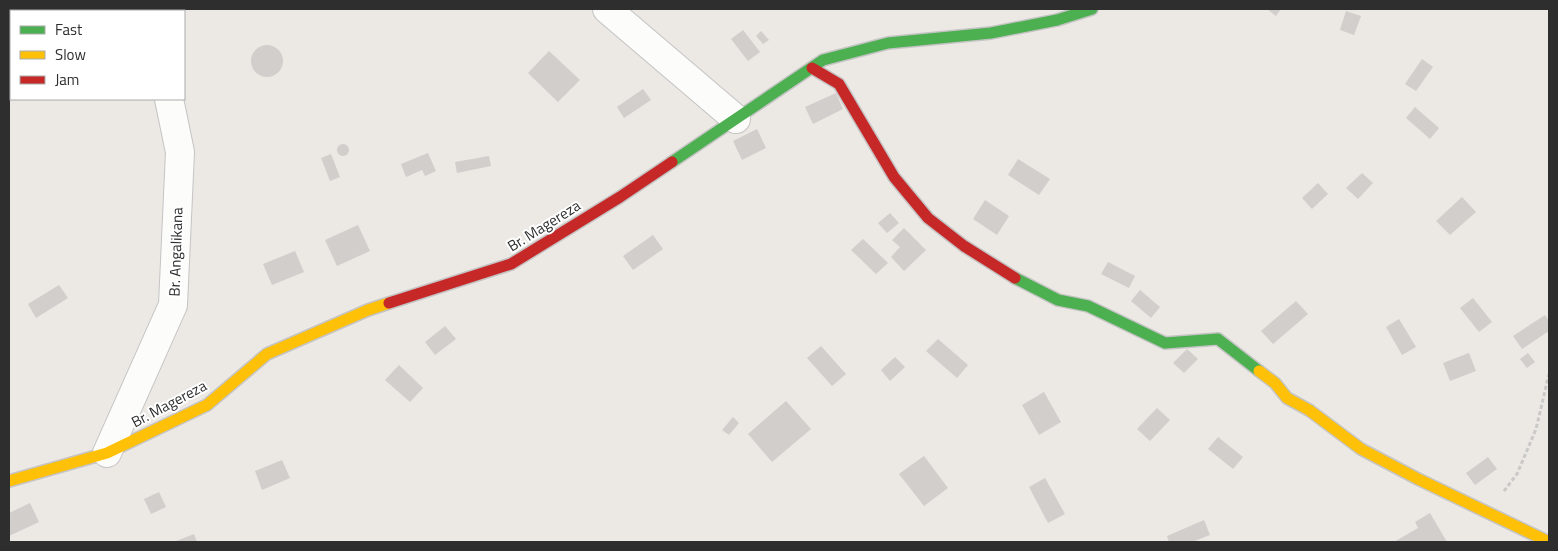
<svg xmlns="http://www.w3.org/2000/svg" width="1558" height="551" viewBox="0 0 1558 551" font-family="'Titillium Web',sans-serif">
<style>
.building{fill:#d1cecb}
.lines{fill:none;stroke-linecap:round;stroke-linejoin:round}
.street-casing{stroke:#c5c4c5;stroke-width:30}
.fast-casing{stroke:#c5c4c5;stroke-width:14}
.slow-casing{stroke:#c5c4c5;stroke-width:14}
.jam-casing{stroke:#c5c4c5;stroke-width:14}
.path{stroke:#c9c9c8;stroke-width:3;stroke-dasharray:4 2.5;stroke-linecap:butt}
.street{stroke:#fcfcfb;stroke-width:28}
.fast{stroke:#4caf50;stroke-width:11}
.slow{stroke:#ffc107;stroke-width:11}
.jam{stroke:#c62828;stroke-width:11}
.labels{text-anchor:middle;stroke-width:4;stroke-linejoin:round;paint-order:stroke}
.street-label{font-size:15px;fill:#2e2e2e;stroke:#fff}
</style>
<rect width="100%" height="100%" fill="#ece8e4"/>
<g class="building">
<path d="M1267,9h14l-5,7z"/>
<path d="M1346,11l15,5 -7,19 -14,-5z"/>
<path d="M743,30l17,22 -12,9 -17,-22z"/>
<path d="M761,31l8,9 -6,4 -7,-8z"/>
<circle cx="267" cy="61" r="16"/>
<path d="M549,51l31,29 -22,22 -30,-29z"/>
<path d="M1422,59l11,8 -17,24 -11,-7z"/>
<path d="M643,89l8,11 -27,18 -7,-11z"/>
<path d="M836,93l7,16 -30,15 -8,-17z"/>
<path d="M1415,107l24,21 -9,11 -24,-21z"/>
<path d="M757,129l9,19 -24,12 -9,-19z"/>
<circle cx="343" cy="150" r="6"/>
<path d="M428,153l8,18 -11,5 -3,-6 -16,7 -5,-13z"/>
<path d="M331,154l9,23 -10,4 -9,-23z"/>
<path d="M489,156l2,10 -34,7 -2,-11z"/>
<path d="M1018,159l32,20 -11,16 -31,-20z"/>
<path d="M1362,173l11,10 -15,16 -12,-11z"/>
<path d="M1318,183l10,11 -16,15 -10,-11z"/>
<path d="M1462,197l14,15 -26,23 -14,-14z"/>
<path d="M985,200l24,16 -12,19 -24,-16z"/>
<path d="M890,213l9,10 -12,10 -9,-10z"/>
<path d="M358,225l12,26 -33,15 -12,-26z"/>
<path d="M904,228l22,22 -22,21 -13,-14 9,-10 -8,-7z"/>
<path d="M653,235l10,14 -30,21 -10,-14z"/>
<path d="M863,239l25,24 -12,11 -25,-24z"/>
<path d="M295,251l9,21 -32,13 -9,-21z"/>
<path d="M1108,262l27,14 -6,12 -28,-14z"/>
<path d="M59,285l9,13 -32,20 -8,-14z"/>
<path d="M1140,290l20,17 -9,11 -20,-17z"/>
<path d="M1473,298l19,24 -13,10 -19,-24z"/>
<path d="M1296,301l12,13 -35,30 -12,-13z"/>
<path d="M1545,315l4,6v10l-27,18 -9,-13z"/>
<path d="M1399,319l17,28 -14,8 -16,-28z"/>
<path d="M445,326l11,13 -21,16 -10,-13z"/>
<path d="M938,339l30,26 -11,13 -31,-27z"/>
<path d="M821,346l25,28 -14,12 -25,-28z"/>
<path d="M1187,349l11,10 -14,14 -11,-10z"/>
<path d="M1469,353l7,18 -26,10 -7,-18z"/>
<path d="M1528,353l7,9 -8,6 -7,-9z"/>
<path d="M895,357l10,10 -15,14 -9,-11z"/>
<path d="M399,365l24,23 -13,14 -25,-22z"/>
<path d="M1044,392l17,30 -22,13 -17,-30z"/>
<path d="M786,401l25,28 -39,33 -24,-28z"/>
<path d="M1157,408l13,12 -20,21 -13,-12z"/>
<path d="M733,417l6,6 -10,12 -7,-5z"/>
<path d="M1218,437l25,20 -10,12 -25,-20z"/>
<path d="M924,456l24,32 -24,18 -25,-32z"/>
<path d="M1488,457l9,12 -22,16 -9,-12z"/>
<path d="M282,460l8,18 -28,12 -7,-19z"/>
<path d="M1045,478l20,36 -17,9 -19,-36z"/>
<path d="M159,492l7,15 -15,7 -7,-15z"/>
<path d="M30,503l9,19 -30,14v-23z"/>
<path d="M1430,513l17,29h-53l24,-14 -3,-6z"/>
<path d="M1204,520l6,15 -18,7h-23l-2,-6z"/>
<path d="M194,534l3,8h-23z"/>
</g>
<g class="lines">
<defs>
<g id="street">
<path d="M150,9l1,2"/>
<path d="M607,9l129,110"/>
<path d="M107,453l66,-148 7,-153 -11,-53"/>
</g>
<g id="fast">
<path d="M672,162l151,-102 65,-17 103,-10 66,-13 35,-11"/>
<path d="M1015,278l43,22 30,6 77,37 53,-4 41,32"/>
</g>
<g id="slow">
<path d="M1259,371l16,12 12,15 22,12 52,39 57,30 131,63"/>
<path d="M9,481l98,-28 100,-48 60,-51 101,-44 21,-7"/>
</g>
<g id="jam">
<path d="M812,68l27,16 55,93 34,41 36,28 51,32"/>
<path d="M389,303l122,-39 109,-67 52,-35"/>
</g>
</defs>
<use href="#street" class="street-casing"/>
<use href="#fast" class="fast-casing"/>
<use href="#slow" class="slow-casing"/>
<use href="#jam" class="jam-casing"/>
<path class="path" d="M1504,491l13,-17 19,-45 13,-55"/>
<use href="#street" class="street"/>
<use href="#fast" class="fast"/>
<use href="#slow" class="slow"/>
<use href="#jam" class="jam"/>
</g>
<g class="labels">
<g class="street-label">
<text transform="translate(544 226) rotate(-32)" y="5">Br. Magereza</text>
<text transform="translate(176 252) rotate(-88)" y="5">Br. Angalikana</text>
<text transform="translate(169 404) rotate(-28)" y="5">Br. Magereza</text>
</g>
</g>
<rect width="1558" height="551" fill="none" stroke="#2e2e2e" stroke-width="20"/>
<rect x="10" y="10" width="175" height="90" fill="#ffffff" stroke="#ababab"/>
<rect x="20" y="26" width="25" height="8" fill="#4caf50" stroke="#ababab"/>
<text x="55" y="35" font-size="15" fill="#2e2e2e">Fast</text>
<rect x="20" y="51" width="25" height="8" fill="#ffc107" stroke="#ababab"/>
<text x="55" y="60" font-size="15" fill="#2e2e2e">Slow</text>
<rect x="20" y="76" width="25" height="8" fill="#c62828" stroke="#ababab"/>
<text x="55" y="85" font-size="15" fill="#2e2e2e">Jam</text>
</svg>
